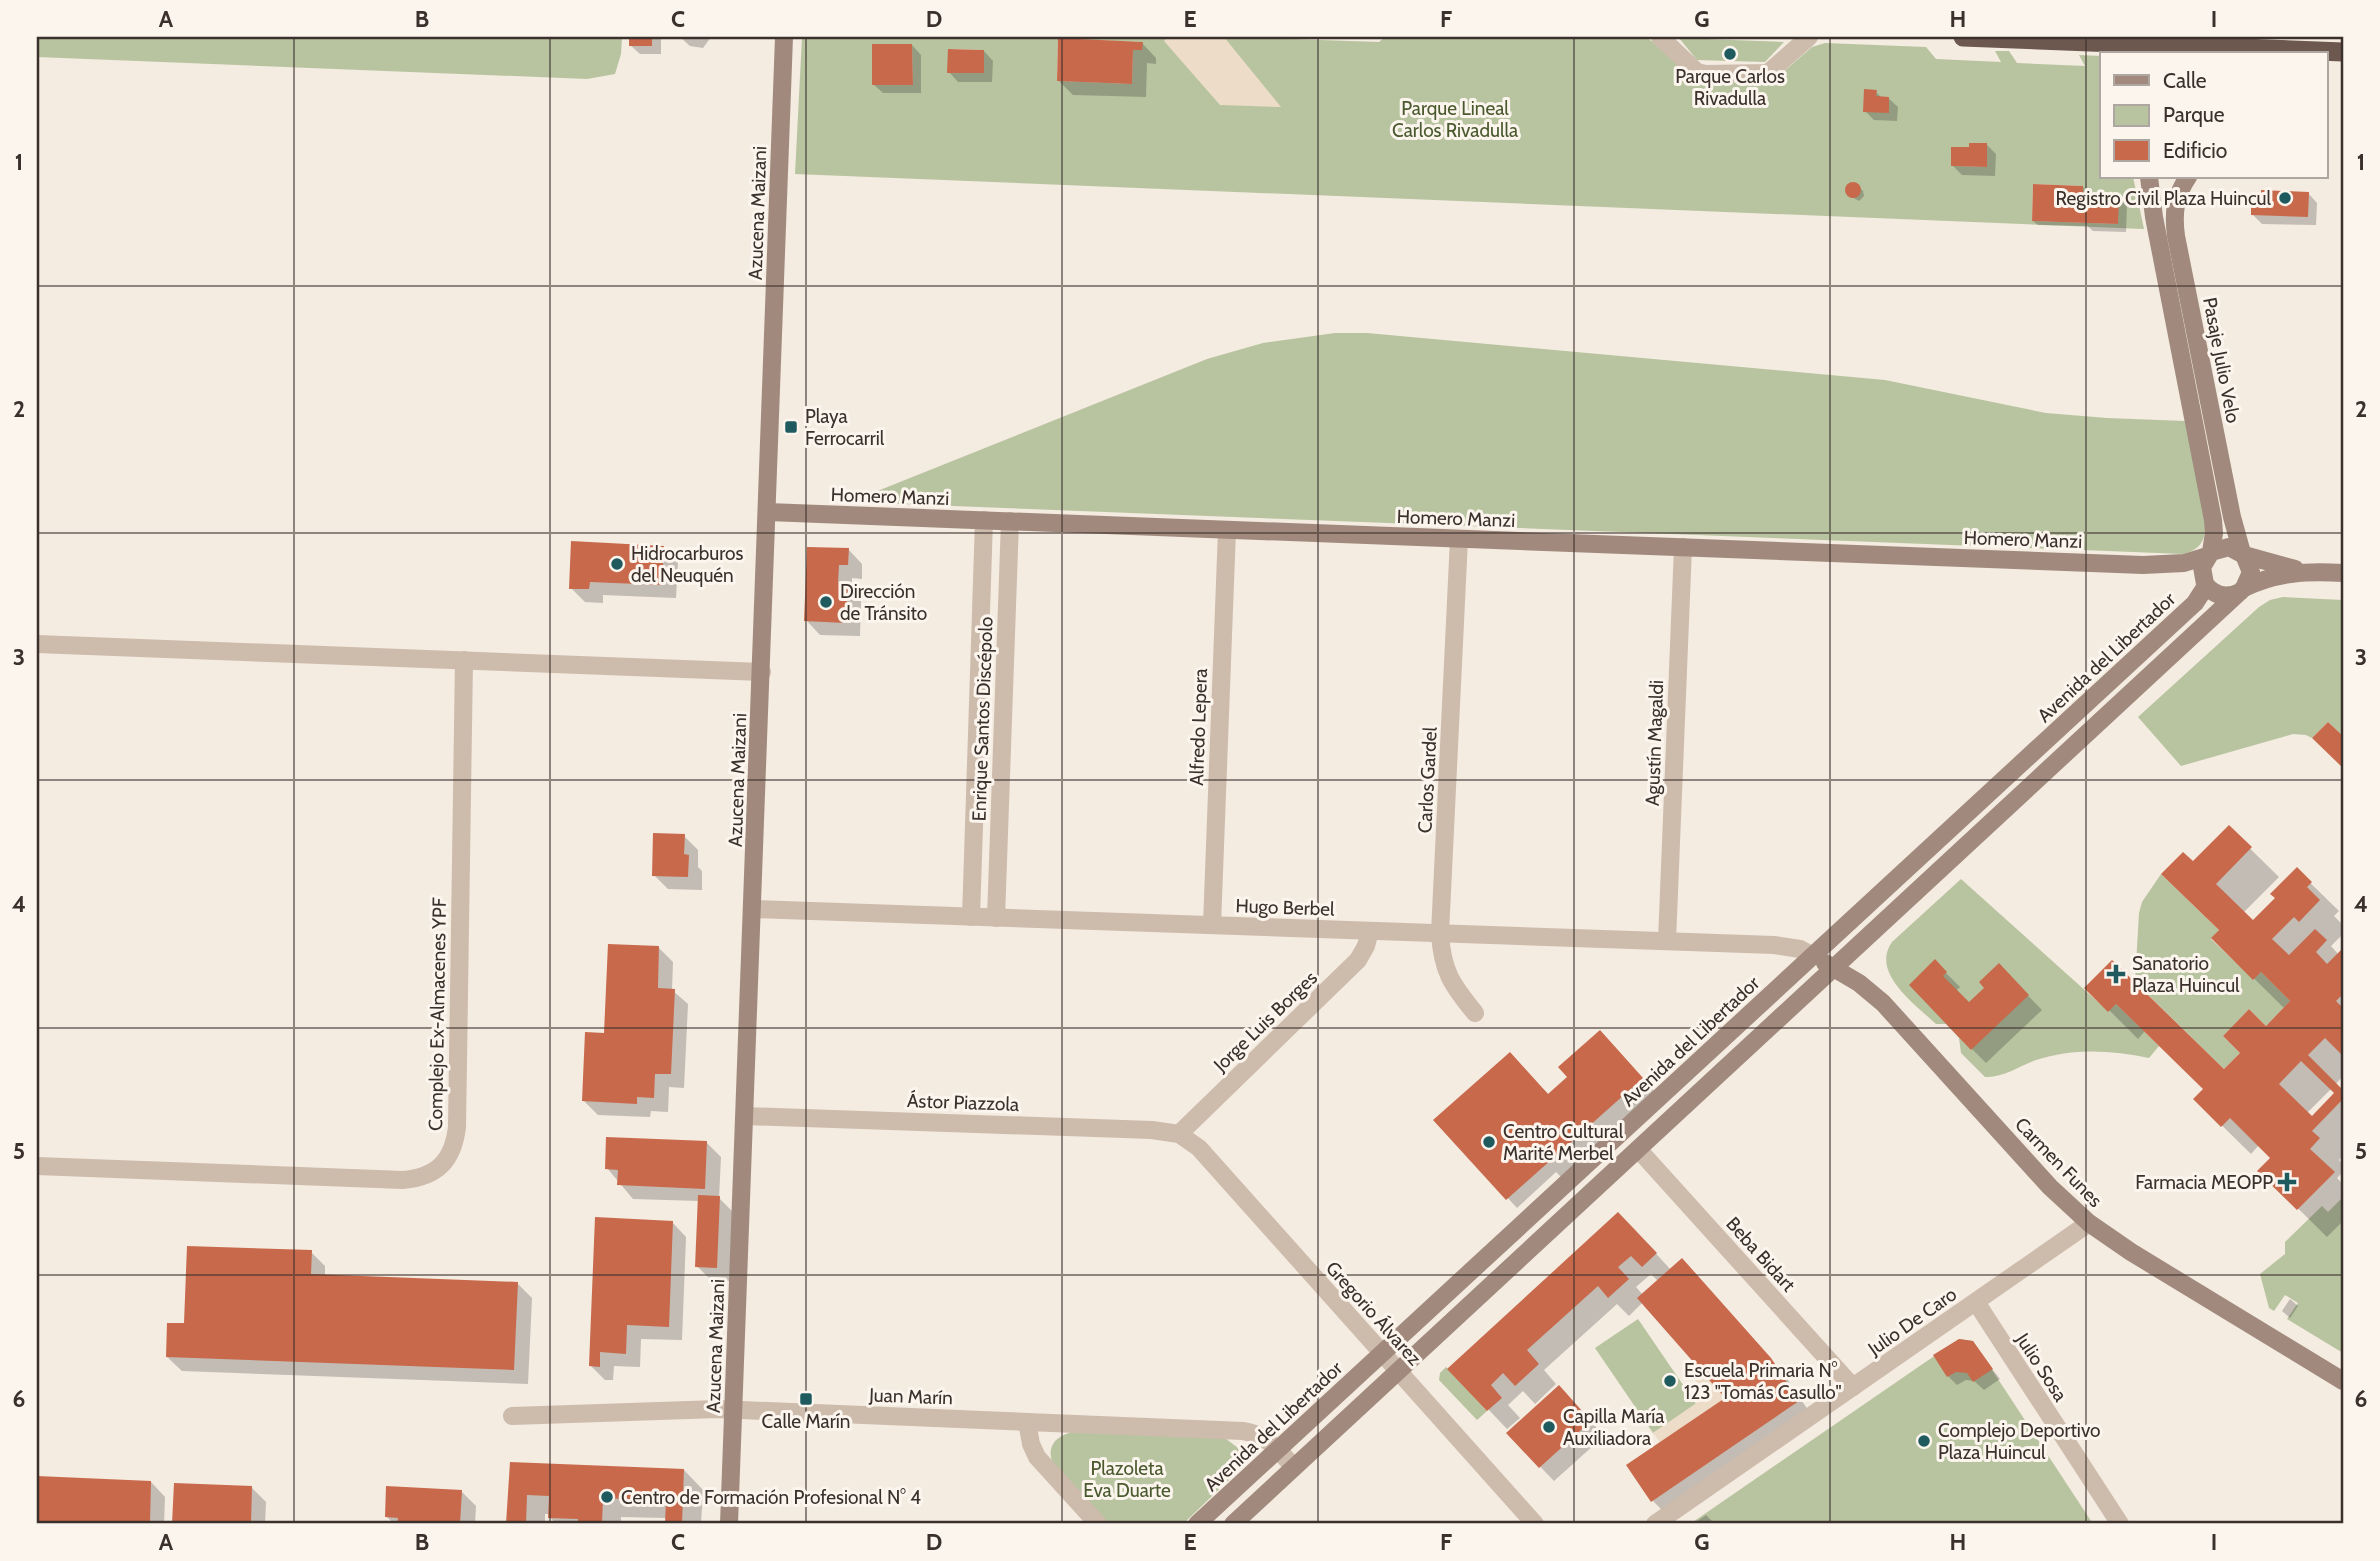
<svg xmlns="http://www.w3.org/2000/svg" width="2380" height="1561" viewBox="0 0 2380 1561" font-family="Cabin,sans-serif">
<style>
.green{fill:#b8c4a0;fill-rule:evenodd}
.plaza{fill:#ecdcc8}
.shadow{fill:#0003;fill-rule:evenodd}
.building{fill:#c8694b;fill-rule:evenodd}
.lines{fill:none;stroke-linecap:round;stroke-linejoin:round}
.minor{stroke:#cdbbac;stroke-width:18}
.secondary{stroke:#a18a7d;stroke-width:18}
.trunk{stroke:#6c584f;stroke-width:19}
.grid{fill:none;stroke:#3b302b;stroke-width:2;stroke-opacity:0.55}
.poi-dot{fill:#1f5a5e;stroke:#fbf5ee;stroke-width:2.5}
.labels{text-anchor:middle;stroke-width:6;stroke-linejoin:round;paint-order:stroke}
.poi-label{font-size:19px;fill:#3b302b;stroke:#fbf5ee;text-anchor:start}
.park-label{font-size:19px;fill:#4a5a2e;stroke:#fbf5ee}
.street-label{font-size:19px;fill:#3b302b;stroke:#fbf5ee}
.neatline{fill:none;stroke:#3b302b;stroke-width:2.5}
.grid-label{font-size:23px;text-anchor:middle;font-weight:bold;fill:#3b302b}
</style>
<rect width="100%" height="100%" fill="#f4ebe1"/>
<g class="green">
<path d="M37,37h585l-1,17 -6,20 -28,5 -550,-22z"/>
<path d="M802,37h427l150,5 6,-5h261l61,45 53,1 15,-4 37,-32 13,-4 101,4 10,12 65,3 -6,-11h14l8,12 68,3 -6,-11 23,1v121h31l11,52 -1349,-55zM1058,39l84,3v8h-9l-1,34 -75,-3zM872,44h40l1,40 -41,1zM948,49l36,1v23h-36zM1969,143h18v24l-36,-1 1,-19h17zM2033,184l50,2v6l35,1v31l-86,-3z"/>
<path d="M1679,38l105,4 -19,20 -68,-2z"/>
<path d="M1335,333h32l518,47 161,33 61,5 78,3 21,104c-1,17 -7,25 -23,29l-1333,-52 357,-143 56,-16z"/>
<path d="M2283,597l60,3v136l-15,-14 -16,16 -6,-3 -13,-1 -112,32 -43,-49 121,-110 11,-7z"/>
<path d="M2161,874l58,56 -8,9 42,40 8,-7 29,29 -24,25 -17,-17 -26,27 17,17 -16,16 -89,-87 4,-69 3,-11z"/>
<path d="M1961,879l147,132 8,-7 43,42 -10,12c-38,-8 -76,-10 -113,2 -17,6 -33,18 -51,17l-24,-24 -2,-15 -13,-14h-10c-20,-19 -66,-51 -44,-82z"/>
<path d="M2343,1197v156l-56,-34 11,-16 -13,-8 -11,16 -5,-3 -9,-34 25,-20v-12l37,-36 6,6z"/>
<path d="M1638,1319l58,85 -43,29 -58,-85z"/>
<path d="M1959,1339l14,2 120,183h-403z"/>
<path d="M1446,1367l41,44 -10,9 -38,-40 1,-7z"/>
<path d="M1072,1432l153,6 13,10 3,16 -5,9 -53,51h-76l-51,-55c-11,-18 -5,-31 16,-37z"/>
</g>
<g class="plaza">
<path d="M1168,37h56l57,70 -61,-2 -56,-64z"/>
<path d="M1703,1373l22,25 -65,44 -7,-9 55,-38 -13,-15z"/>
</g>
<g class="shadow">
<path d="M630,37h31v17h-21l-10,-9z"/>
<path d="M680,37h31l-8,11 -13,-2z"/>
<path d="M1142,43l14,15v6l-9,-1 -1,34 -73,-2 -15,-15z"/>
<path d="M912,45l9,10v38h-38l-10,-9z"/>
<path d="M984,51l9,10 -1,21h-34l-9,-10z"/>
<path d="M1876,92l6,6h6l10,9 -1,14 -23,-1 -9,-9z"/>
<path d="M1987,145l9,9 -1,22 -33,-1 -9,-9 17,-17z"/>
<path d="M1855,183l8,8 1,5 -5,5 -11,-6 -2,-7 2,-3z"/>
<path d="M2083,187l6,6 29,1 9,10 -1,28 -33,-1 -8,-7v2l-47,-1 -5,-4z"/>
<path d="M2308,193l9,10 -1,22 -54,-1 -10,-10 11,-8z"/>
<path d="M663,547l15,15 -2,36 -73,-3v8l-18,-1 -14,-14z"/>
<path d="M848,549l14,15v15l-10,-1v11l9,10 -1,37 -40,-1 -14,-15z"/>
<path d="M2229,828l50,49 -36,36 10,10 24,-25 20,-28 42,41 -5,5 9,9v9l-12,12 8,9 4,-5v126l-8,9 6,5 2,-2v68l-4,4 4,4v8l-6,6 6,6v37l-16,16 -67,-66 13,-13 -14,-13 -8,9 -56,-55 10,-10 -60,-58 -7,8 -51,-51 25,-26 112,109 61,-62 -72,-71 8,-8 -28,-66zM2331,1089l5,5 -24,24 -5,-5z"/>
<path d="M684,836l14,14v17l4,4v19l-34,-1 -14,-14z"/>
<path d="M659,948l14,14 -1,28 16,14 -4,84 -15,-1 -1,25 -17,-1 -1,6 -52,-2 -14,-14 21,-66z"/>
<path d="M1935,962l25,25 -4,4 13,13 17,-16 13,-22 43,44 -56,53 -14,-14z"/>
<path d="M1614,1046l42,47 -90,89 -10,-10 -39,36 -81,-88 74,-66 39,41z"/>
<path d="M706,1142l15,15 -2,41 14,14 -3,69 -19,-1 -14,-14 2,-65 -66,-2 -26,-31z"/>
<path d="M672,1222l14,15 -4,103 -41,-1 -1,28 -26,-1 -1,14h-8l-14,-14z"/>
<path d="M1637,1233l34,37 25,4 88,100 28,42 -145,99 -14,-14 75,-103 -85,-96 -14,14 -12,-12 -73,66 12,14 -21,20 -12,-13 -15,14 12,13 -13,11 -57,-60zM1651,1274l7,7 -15,14 -7,-8z"/>
<path d="M311,1252l14,14v10l193,8 14,14 -4,86 -346,-13 -15,-14 19,-32z"/>
<path d="M2290,1299l8,7 -8,12 -8,-7z"/>
<path d="M1972,1343l28,36 -16,11 -10,-9 -8,-1 -9,5 -9,-9z"/>
<path d="M1573,1402l31,34 -50,45 -45,-47z"/>
<path d="M511,1463l173,7 19,20 -2,34h-34v-6l-46,-1v7h-64l-8,-7 1,-3h-5v10h-37z"/>
<path d="M37,1478l114,4 14,15 -1,27h-127z"/>
<path d="M176,1484l76,4 14,14 -1,22h-91z"/>
<path d="M461,1491l15,15 -1,18h-81l-8,-8z"/>
<path d="M1706,1515l9,9h-22z"/>
</g>
<g class="building">
<rect x="629" y="37" width="23" height="9"/>
<path d="M1058,38l85,4 -1,8h-9l-1,34 -75,-3z"/>
<path d="M872,44h40l1,41h-41z"/>
<path d="M948,49l36,1v23h-37z"/>
<path d="M1864,89l13,1 -1,6 13,1v16l-26,-1z"/>
<path d="M1969,143h18v24l-36,-1v-19h18z"/>
<circle cx="1853" cy="190" r="8"/>
<path d="M2033,184l50,2v6l36,1 -1,31 -86,-3z"/>
<path d="M2261,190l48,2 -1,25 -57,-2v-11l10,1z"/>
<path d="M571,541l93,5 -2,39 -72,-3 -1,7h-20z"/>
<path d="M807,547l42,1 -1,17h-9l-1,18h10l-2,40 -42,-2z"/>
<path d="M2328,722l15,14v32l-31,-30z"/>
<path d="M2229,825l23,22 -36,37 37,36 22,-22 -5,-4 27,-27 15,15 -5,5 13,13 -21,22 -5,-5 -22,22 17,16 26,-26 12,11 -11,12 11,12 16,-16v46l-7,7 7,7v48l-18,-18 -17,17 33,33 2,-3v14l-31,32 8,7 -10,11 25,23 -38,38 -40,-39 13,-13 -40,-40 -9,9 -28,-28 10,-10 -87,-85 -8,8 -24,-24 28,-28 112,109 16,-16 -17,-17 26,-27 17,17 24,-25 -29,-29 -8,8 -42,-42 8,-8 -58,-56 22,-22 10,9zM2301,1061l33,32 -22,23 -33,-32z"/>
<path d="M653,833l32,1 -1,20 5,1 -1,22 -36,-1z"/>
<path d="M608,944l51,2 -1,42 17,1 -4,85h-16l-1,24 -17,-1v7l-55,-3 3,-69 19,1z"/>
<path d="M1935,959l12,13 -4,4 26,26 15,-14 -5,-6 20,-19 30,32 -58,55 -62,-65z"/>
<path d="M1600,1030l43,48 -137,122 -73,-80 77,-68 38,42 19,-17 -9,-10z"/>
<path d="M606,1137l101,4 -2,48 -88,-4 1,-15 -13,-1z"/>
<path d="M698,1195l22,1 -3,72 -22,-1z"/>
<path d="M1618,1212l39,41 -15,14 -11,-11 -13,11 11,12 -21,19 -10,-12 -71,64 12,14 -24,22 -12,-13 -12,12 11,13 -15,13 -40,-42z"/>
<path d="M595,1217l78,4 -4,106 -42,-2 -1,29 -26,-2v15l-11,-1z"/>
<path d="M187,1246l125,4 -1,24 207,8 -4,88 -348,-13 1,-34h17z"/>
<path d="M1682,1258l89,100 28,43 -148,101 -25,-37 99,-67 -88,-100z"/>
<path d="M1959,1339l14,2 20,28 -20,13 -6,-9 -11,-1 -9,5 -14,-22z"/>
<path d="M1559,1385l32,36 -52,47 -33,-35z"/>
<path d="M510,1462l174,7 -2,55h-17l1,-23 -63,-3 -1,26h-24v-5l-30,-1 1,-22 -22,-1 -1,29h-20z"/>
<path d="M37,1476l114,5 -1,43h-113z"/>
<path d="M174,1483l78,3 -1,38h-79z"/>
<path d="M386,1486l76,4 -2,34h-63l1,-6 -13,-1z"/>
</g>
<g class="lines">
<g class="minor">
<path d="M1660,37l37,35 9,2 62,-1 41,-36"/>
<path d="M1459,539l-19,394c2,38 12,52 35,80"/>
<path d="M37,644l725,28"/>
<path d="M753,909l1021,36 26,4 13,7"/>
<path d="M971,917l13,-397"/>
<path d="M996,918l14,-397"/>
<path d="M1212,925l15,-395"/>
<path d="M1667,941l16,-394"/>
<path d="M745,1116l407,14 27,4 20,14 336,376"/>
<path d="M1179,1134l179,-174 8,-14 4,-15"/>
<path d="M1638,1149l215,238"/>
<path d="M37,1166l366,14c34,-3 50,-19 54,-53l7,-467"/>
<path d="M1976,1302l144,222"/>
<path d="M512,1416l206,-7 525,22c23,3 36,20 51,36"/>
<path d="M1027,1422l4,22 6,13 61,67"/>
<path d="M1655,1524l434,-301"/>
</g>
<g class="secondary">
<path d="M2149,177l5,40 59,303 1,13 -3,19"/>
<path d="M2188,177c-13,19 -15,36 -12,59l56,281 10,36"/>
<path d="M768,512l1375,53 41,-2 23,-7"/>
<path d="M2244,555l51,14"/>
<path d="M2244,588c33,-16 63,-17 99,-15"/>
<path d="M1825,963l34,20 24,20 167,184 39,36 42,29 212,129"/>
<path d="M729,1524l55,-1487"/>
<path d="M1197,1524l998,-921 11,-17"/>
<path d="M1233,1524l1011,-936 7,-16 -7,-17 -15,-8 -18,5 -9,15 3,17c9,12 21,15 35,8"/>
</g>
<path class="trunk" d="M1963,37l380,15"/>
</g>
<path class="grid" d="M294,37v1487M550,37v1487M806,37v1487M1062,37v1487M1318,37v1487M1574,37v1487M1830,37v1487M2086,37v1487M37,286h2306M37,533h2306M37,780h2306M37,1028h2306M37,1275h2306"/>
<g class="poi-dot">
<circle cx="1730" cy="54" r="7"/>
<circle cx="2285" cy="198" r="7"/>
<rect x="784" y="420" width="14" height="14" rx="3.5"/>
<circle cx="617" cy="564" r="7"/>
<circle cx="826" cy="602" r="7"/>
<path d="M2112.5 963.5h7v7h7v7h-7v7h-7v-7h-7v-7h7z"/>
<circle cx="1489" cy="1142" r="7"/>
<path d="M2283.5 1171.5h7v7h7v7h-7v7h-7v-7h-7v-7h7z"/>
<circle cx="1670" cy="1381" r="7"/>
<rect x="799" y="1392" width="14" height="14" rx="3.5"/>
<circle cx="1549" cy="1427" r="7"/>
<circle cx="1924" cy="1441" r="7"/>
<circle cx="607" cy="1497" r="7"/>
</g>
<g class="labels">
<g class="poi-label">
<text x="1730" y="83" text-anchor="middle">Parque Carlos<tspan x="1730" dy="22">Rivadulla</tspan></text>
<text x="2271" y="205" text-anchor="end">Registro Civil Plaza Huincul</text>
<text x="805" y="423">Playa<tspan x="805" dy="22">Ferrocarril</tspan></text>
<text x="631" y="560">Hidrocarburos<tspan x="631" dy="22">del Neuquén</tspan></text>
<text x="840" y="598">Dirección<tspan x="840" dy="22">de Tránsito</tspan></text>
<text x="2132" y="970">Sanatorio<tspan x="2132" dy="22">Plaza Huincul</tspan></text>
<text x="1503" y="1138">Centro Cultural<tspan x="1503" dy="22">Marité Merbel</tspan></text>
<text x="2273" y="1189" text-anchor="end">Farmacia MEOPP</text>
<text x="1684" y="1377">Escuela Primaria N°<tspan x="1684" dy="22">123 "Tomás Casullo"</tspan></text>
<text x="1563" y="1423">Capilla María<tspan x="1563" dy="22">Auxiliadora</tspan></text>
<text x="806" y="1428" text-anchor="middle">Calle Marín</text>
<text x="1938" y="1437">Complejo Deportivo<tspan x="1938" dy="22">Plaza Huincul</tspan></text>
<text x="621" y="1504">Centro de Formación Profesional N° 4</text>
</g>
<g class="park-label">
<text x="1455" y="115">Parque Lineal<tspan x="1455" dy="22">Carlos Rivadulla</tspan></text>
<text x="1127" y="1475">Plazoleta<tspan x="1127" dy="22">Eva Duarte</tspan></text>
</g>
<g class="street-label">
<text transform="translate(757 213) rotate(-88)" y="7">Azucena Maizani</text>
<text transform="translate(2222 360) rotate(79)" y="7">Pasaje Julio Velo</text>
<text transform="translate(890 496) rotate(2)" y="7">Homero Manzi</text>
<text transform="translate(1456 518) rotate(2)" y="7">Homero Manzi</text>
<text transform="translate(2023 539) rotate(2)" y="7">Homero Manzi</text>
<text transform="translate(2106 657) rotate(-43)" y="7">Avenida del Libertador</text>
<text transform="translate(982 719) rotate(-88)" y="7">Enrique Santos Discépolo</text>
<text transform="translate(1198 727) rotate(-88)" y="7">Alfredo Lepera</text>
<text transform="translate(1654 743) rotate(-88)" y="7">Agustín Magaldi</text>
<text transform="translate(737 780) rotate(-88)" y="7">Azucena Maizani</text>
<text transform="translate(1427 780) rotate(-87)" y="7">Carlos Gardel</text>
<text transform="translate(1285 907) rotate(2)" y="7">Hugo Berbel</text>
<text transform="translate(437 1014) rotate(-89)" y="7">Complejo Ex-Almacenes YPF</text>
<text transform="translate(1265 1021) rotate(-44)" y="7">Jorge Luis Borges</text>
<text transform="translate(1690 1041) rotate(-43)" y="7">Avenida del Libertador</text>
<text transform="translate(963 1102) rotate(2)" y="7">Ástor Piazzola</text>
<text transform="translate(2059 1162) rotate(46)" y="7">Carmen Funes</text>
<text transform="translate(1761 1254) rotate(48)" y="7">Beba Bidart</text>
<text transform="translate(1374 1313) rotate(48)" y="7">Gregorio Álvarez</text>
<text transform="translate(1912 1321) rotate(-35)" y="7">Julio De Caro</text>
<text transform="translate(715 1346) rotate(-88)" y="7">Azucena Maizani</text>
<text transform="translate(2042 1367) rotate(57)" y="7">Julio Sosa</text>
<text transform="translate(911 1396) rotate(2)" y="7">Juan Marín</text>
<text transform="translate(1273 1426) rotate(-43)" y="7">Avenida del Libertador</text>
</g>
</g>
<rect width="2380" height="1561" fill="none" stroke="#fbf5ee" stroke-width="77"/>
<rect x="2100" y="52" width="228" height="126" fill="#fbf5ee" stroke="#aea6a0" stroke-width="2"/>
<rect x="2114" y="75" width="35" height="10" fill="#a18a7d" stroke="#aea6a0" stroke-width="2"/>
<text x="2163" y="88" font-size="21" fill="#3b302b">Calle</text>
<rect x="2114" y="105" width="35" height="21" fill="#b8c4a0" stroke="#aea6a0" stroke-width="2"/>
<text x="2163" y="122" font-size="21" fill="#3b302b">Parque</text>
<rect x="2114" y="140" width="35" height="21" fill="#c8694b" stroke="#aea6a0" stroke-width="2"/>
<text x="2163" y="158" font-size="21" fill="#3b302b">Edificio</text>
<rect x="38" y="38" width="2304" height="1484" class="neatline"/>
<g class="grid-label">
<text x="166" y="27">A</text>
<text x="422" y="27">B</text>
<text x="678" y="27">C</text>
<text x="934" y="27">D</text>
<text x="1190" y="27">E</text>
<text x="1446" y="27">F</text>
<text x="1702" y="27">G</text>
<text x="1958" y="27">H</text>
<text x="2214" y="27">I</text>
<text x="19" y="170">1</text>
<text x="2361" y="170">1</text>
<text x="19" y="417">2</text>
<text x="2361" y="417">2</text>
<text x="19" y="665">3</text>
<text x="2361" y="665">3</text>
<text x="19" y="912">4</text>
<text x="2361" y="912">4</text>
<text x="19" y="1159">5</text>
<text x="2361" y="1159">5</text>
<text x="19" y="1407">6</text>
<text x="2361" y="1407">6</text>
<text x="166" y="1550">A</text>
<text x="422" y="1550">B</text>
<text x="678" y="1550">C</text>
<text x="934" y="1550">D</text>
<text x="1190" y="1550">E</text>
<text x="1446" y="1550">F</text>
<text x="1702" y="1550">G</text>
<text x="1958" y="1550">H</text>
<text x="2214" y="1550">I</text>
</g>
</svg>
